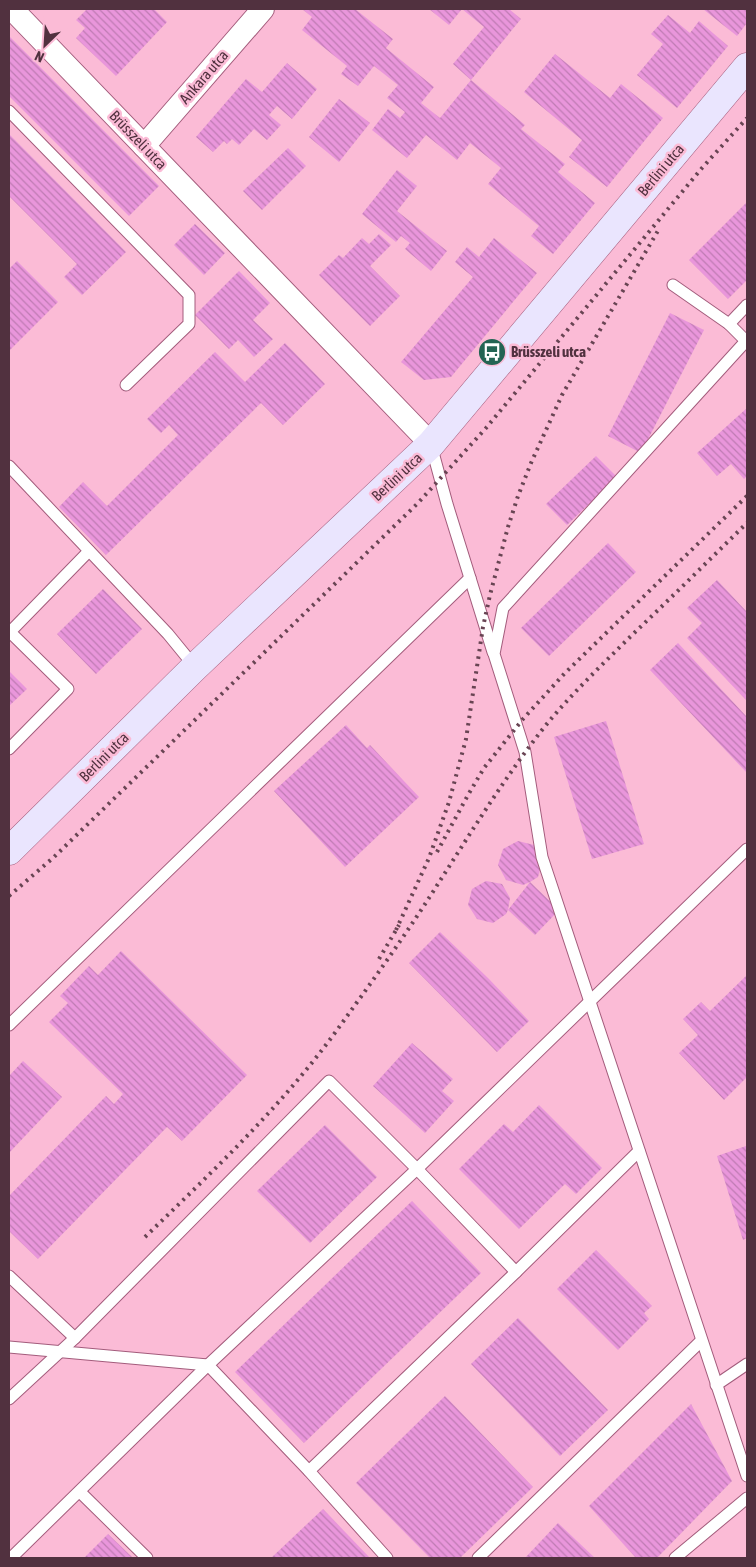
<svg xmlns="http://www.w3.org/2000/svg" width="756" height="1567" viewBox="0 0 756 1567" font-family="'Asap Condensed',sans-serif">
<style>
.building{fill:url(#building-back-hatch)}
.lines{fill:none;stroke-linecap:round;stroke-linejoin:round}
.lane-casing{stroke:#a35c7c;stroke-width:13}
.street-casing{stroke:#a35c7c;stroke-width:24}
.secondary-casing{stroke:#a35c7c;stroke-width:29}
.lane{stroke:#fff;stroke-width:11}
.street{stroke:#fff;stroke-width:22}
.secondary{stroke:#eae5fe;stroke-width:28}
.rail{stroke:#684453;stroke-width:4;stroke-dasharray:2.5 5;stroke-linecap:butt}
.labels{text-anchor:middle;stroke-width:5;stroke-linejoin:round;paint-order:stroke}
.street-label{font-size:15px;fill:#51313f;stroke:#fbbbd6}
.poi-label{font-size:15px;font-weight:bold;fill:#51313f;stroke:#fbbbd6;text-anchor:start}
</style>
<defs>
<pattern id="building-back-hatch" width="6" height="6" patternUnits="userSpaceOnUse" patternTransform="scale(1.25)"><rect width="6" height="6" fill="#e996db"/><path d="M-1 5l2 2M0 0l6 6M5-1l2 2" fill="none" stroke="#bf7bb3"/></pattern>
</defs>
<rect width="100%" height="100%" fill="#fbbbd6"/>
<g class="building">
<path d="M87,9h67l13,13 -51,54 -40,-38 9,-10 -9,-8z"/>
<path d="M302,9h53l38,30 -7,9 48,39 -13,16 19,15 31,-38 54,45 -4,4 44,35 -7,8 37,31 -42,51 -22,-18 8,-10 -51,-42 13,-16 -31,-25 -13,17 -31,-25 -19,23 -35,-28 16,-21 12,9 5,-6 -18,-14 11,-13 -24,-19 -16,20 -17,-12 6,-8 -45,-36 10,-13z"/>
<path d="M429,9h80l12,10 -50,61 -18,-16 31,-37 -22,-18 -13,16z"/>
<path d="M703,9h44v14l-10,13z"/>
<path d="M668,15l22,18 9,-12 29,25 -51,62 -40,-33 26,-31 -12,-10z"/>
<path d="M9,36l150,150 -30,30 -120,-120z"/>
<path d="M555,54l55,44 11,-14 42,34 -56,69 -38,-30 13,-17 -58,-48z"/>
<path d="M287,63l30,26 -25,30 -15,-13 -8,9 12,10 -14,15 -13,-11 -15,16 -7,-6 -5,5 -3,-3 -11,11 -17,-15 50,-58 16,13z"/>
<path d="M339,99l31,24 -31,39 -30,-25z"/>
<path d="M9,134l117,118 -44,43 -18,-18 13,-13 -68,-68z"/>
<path d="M288,148l18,18 -44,44 -19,-19z"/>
<path d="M397,170l20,16 -20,25 50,40 -16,20 -26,-22 5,-6 -9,-7 -5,6 -34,-28z"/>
<path d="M747,202v78l-19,19 -39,-39z"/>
<path d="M195,224l30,29 -21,22 -30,-30z"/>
<path d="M379,234l12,11 -21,21 30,30 -30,30 -51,-51 20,-20 4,3 19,-20 7,6z"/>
<path d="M494,238l43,35 -86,104 -27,3 -23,-18 72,-85 -18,-15 12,-15 12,10z"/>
<path d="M17,261l41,41 -49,49v-82z"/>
<path d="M239,271l31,32 -17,17 20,19 -19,18 -16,-17 -9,9 -34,-34z"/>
<path d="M670,313l34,17 -63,123 -33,-17z"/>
<path d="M285,343l40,41 -42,41 -22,-22 -155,152 -47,-48 24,-25 24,24 71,-71 -9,-10 -8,8 -14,-14 68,-67 30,30z"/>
<path d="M747,408v68l-3,3 -13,-15 -14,12 -20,-23z"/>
<path d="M596,456l21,21 -50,48 -21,-21z"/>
<path d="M608,543l28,29 -87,84 -28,-28z"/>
<path d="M717,580l30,32v89l-60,-63 15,-15 -15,-15z"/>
<path d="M103,589l39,40 -46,45 -39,-40z"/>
<path d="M678,643l69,74v56l-97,-103z"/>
<path d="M9,671l18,18 -18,17z"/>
<path d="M606,721l38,123 -52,15 -38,-122z"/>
<path d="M346,725l21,23 3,-3 49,52 -74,70 -71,-76z"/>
<path d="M518,841l16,4 9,15 -5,17 -8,5 29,28 -24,25 -27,-25 -2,4 -13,9 -16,-4 -9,-14 4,-16 14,-8 16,3 8,14 -2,12 22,-28 -7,3 -17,-5 -8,-15 5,-16z"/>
<path d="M440,932l48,46 41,43 -32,31 -88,-89z"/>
<path d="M121,951l126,124 -65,66 -15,-14 -129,132 -29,-28v-35l97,-100 8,8 9,-10 -74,-72 19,-19 -8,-7 29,-30 9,9z"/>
<path d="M747,975v102l-23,23 -45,-47 19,-18 -15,-16 18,-17 9,9z"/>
<path d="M412,1043l41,36 -11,12 12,10 -29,32 -52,-47z"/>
<path d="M23,1061l39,36 -53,56v-77z"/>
<path d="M539,1105l63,63 -26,26 -11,-10 -46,45 -60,-60 45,-45 9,8z"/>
<path d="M325,1125l52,52 -67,66 -53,-52z"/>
<path d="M746,1146l1,5v87l-4,2 -26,-84z"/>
<path d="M412,1201l69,72 -177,170 -69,-71z"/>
<path d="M596,1250l56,56 -8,7 5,6 -31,31 -61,-61z"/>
<path d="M518,1318l90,92 -48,46 -89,-92z"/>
<path d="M445,1396l88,91 -73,71h-30l-74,-75z"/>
<path d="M691,1404l41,77 -75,77h-21l-47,-52z"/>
<path d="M323,1509l47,49h-99z"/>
<path d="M558,1523l37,35h-70z"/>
<path d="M108,1534l25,24h-49z"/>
</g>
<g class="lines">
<defs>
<g id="lane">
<path d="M9,111l180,184v29l-63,61"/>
<path d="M673,285l56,39 18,18"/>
<path d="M729,324l18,-19"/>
<path d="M746,341l-243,267 -9,46 31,98 17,105 205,619"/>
<path d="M431,445l16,59 46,148"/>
<path d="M9,466l159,168 27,33"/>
<path d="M9,749l59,-60 -58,-57 79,-81"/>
<path d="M9,1025l461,-447"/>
<path d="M9,1276l66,62"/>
<path d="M9,1347l199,18 101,106 78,87"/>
<path d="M716,1385l31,-21"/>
<path d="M9,1399l66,-61 254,-257 88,88 99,103"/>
<path d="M309,1471l207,-199 123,-121"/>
<path d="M80,1492l67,66"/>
<path d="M11,1558l197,-193 209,-196 330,-320"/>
<path d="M478,1558l223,-217"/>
<path d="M675,1558l72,-60"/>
</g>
<g id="street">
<path d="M12,9l419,435"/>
<path d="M144,146l119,-137"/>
</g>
<path id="secondary" d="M9,851l186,-184 236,-223 316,-377"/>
</defs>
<use href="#lane" class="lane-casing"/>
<use href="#street" class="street-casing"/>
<use href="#secondary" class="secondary-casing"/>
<use href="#lane" class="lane"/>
<use href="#street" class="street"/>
<use href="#secondary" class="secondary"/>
<g class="rail">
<path d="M437,852l31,-57 16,-27 39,-49 42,-46 182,-177"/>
<path d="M9,896l45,-39 364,-354 68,-75 216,-260 45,-50"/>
<path d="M396,930l33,-72 20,-56 17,-63 17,-112 7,-32 18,-68 10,-31 13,-33 31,-68 97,-166"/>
<path d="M379,959l20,-34"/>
<path d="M145,1237c68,-66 136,-130 192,-207 34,-47 68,-94 99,-143 34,-53 67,-107 106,-157 27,-34 59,-64 90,-95 39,-37 77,-75 115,-112"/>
</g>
</g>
<defs>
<symbol id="bus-disc" viewBox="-11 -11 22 22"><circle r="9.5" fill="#236453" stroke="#fbbbd6"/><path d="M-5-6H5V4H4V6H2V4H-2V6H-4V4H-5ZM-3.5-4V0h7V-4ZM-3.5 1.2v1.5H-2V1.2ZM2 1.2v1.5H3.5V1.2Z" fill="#fff"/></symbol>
</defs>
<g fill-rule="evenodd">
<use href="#bus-disc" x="476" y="336" width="32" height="32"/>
</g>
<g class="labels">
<g class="street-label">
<text transform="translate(204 77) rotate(-49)" y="5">Ankara utca</text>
<text transform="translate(138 140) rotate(46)" y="5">Brüsszeli utca</text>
<text transform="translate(661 170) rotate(-50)" y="5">Berlini utca</text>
<text transform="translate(397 477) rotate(-43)" y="5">Berlini utca</text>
<text transform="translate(104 757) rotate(-45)" y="5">Berlini utca</text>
</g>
<g class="poi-label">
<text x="511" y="357">Brüsszeli utca</text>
</g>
</g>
<rect width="756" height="1567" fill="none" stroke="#51313f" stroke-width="20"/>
<g transform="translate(45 45) rotate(205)" stroke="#fbbbd6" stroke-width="4" paint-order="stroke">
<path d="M0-4L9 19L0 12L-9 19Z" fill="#51313f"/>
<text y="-8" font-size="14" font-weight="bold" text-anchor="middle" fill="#51313f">N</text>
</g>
</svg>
